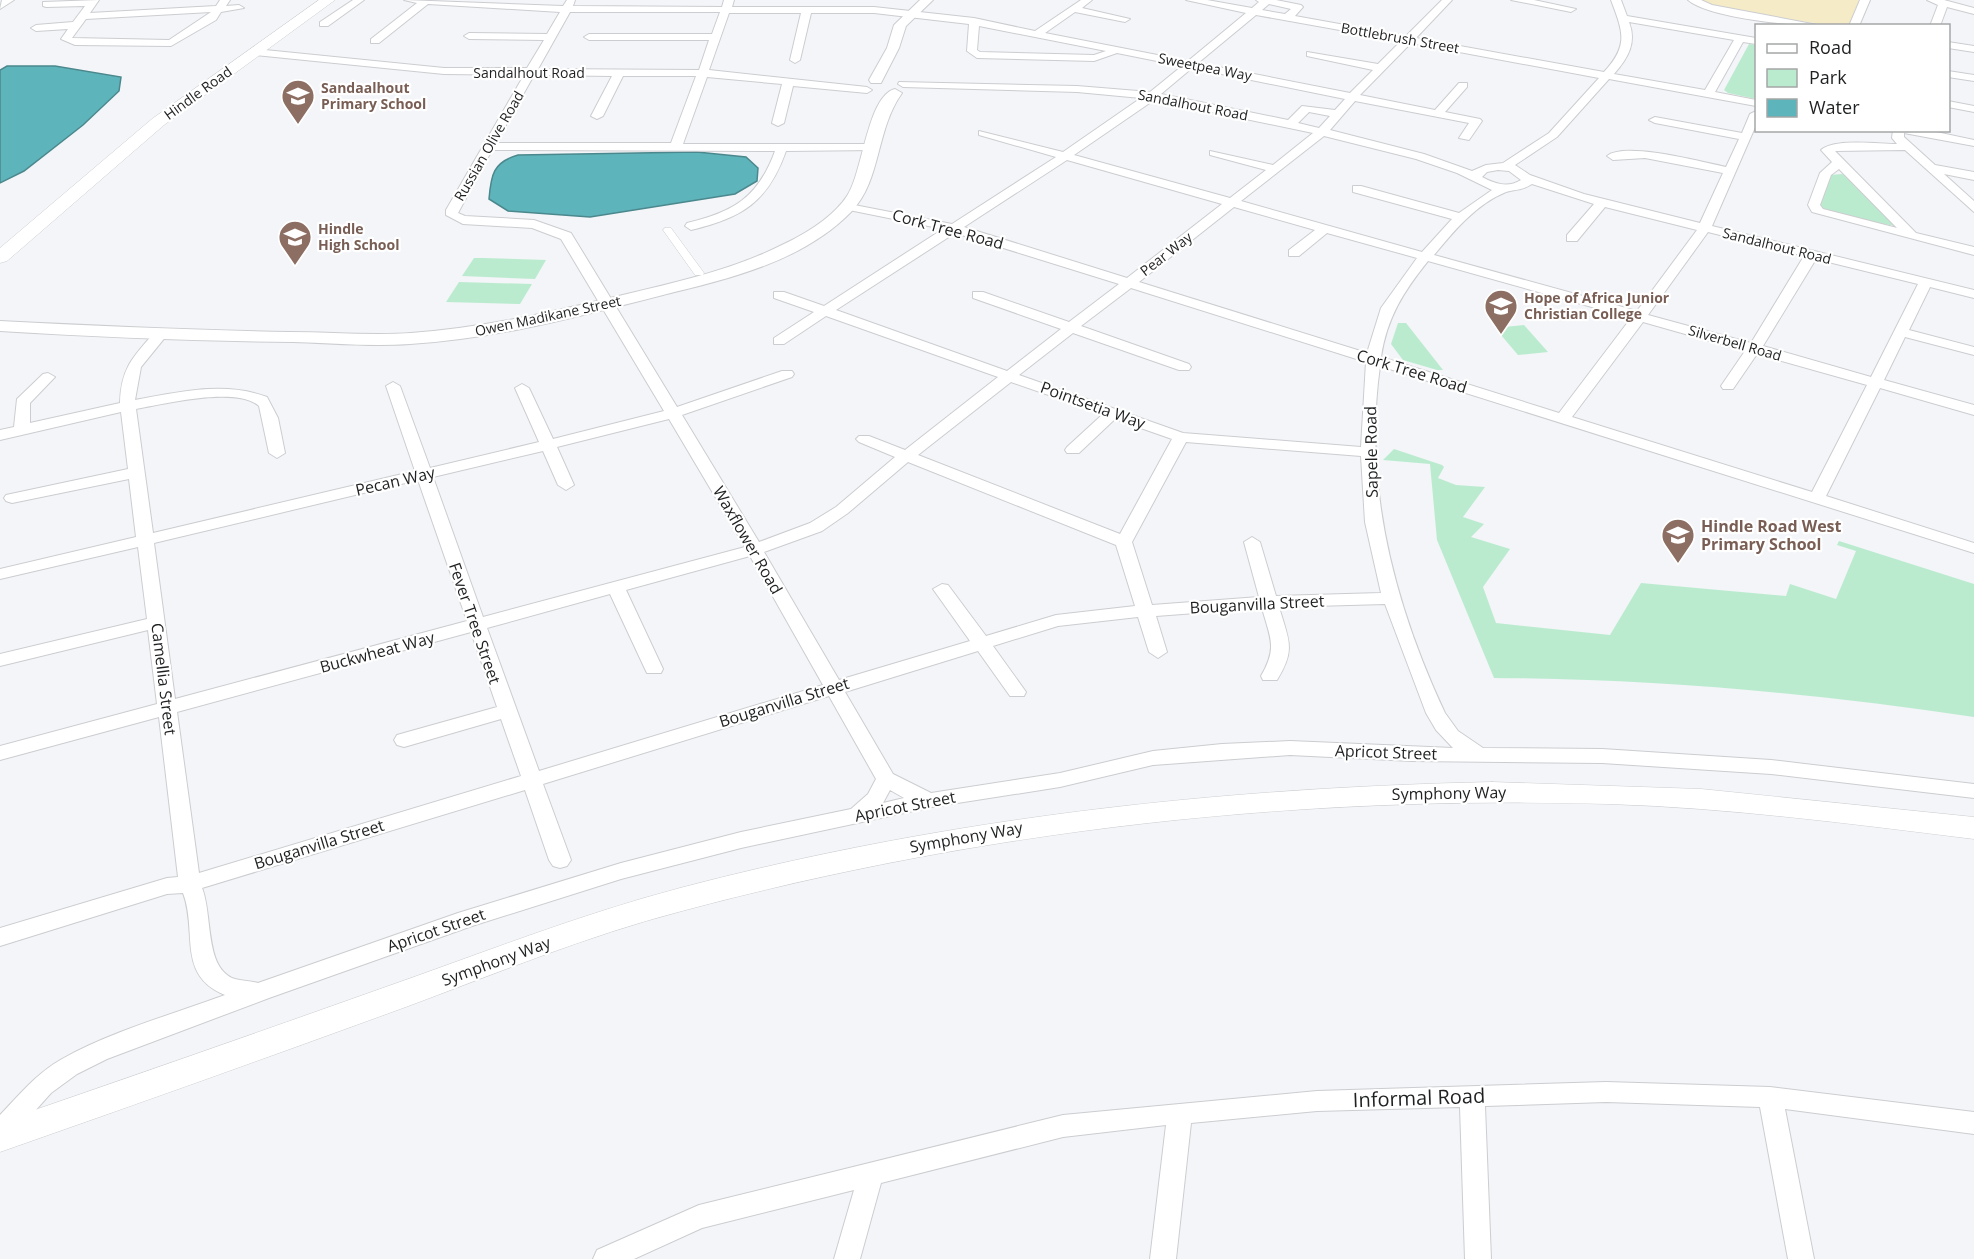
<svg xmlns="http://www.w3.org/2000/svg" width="1974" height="1259" viewBox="0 0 1974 1259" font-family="'Open Sans',sans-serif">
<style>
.green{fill:#bbebcf}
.sand{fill:#f5ebc6}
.water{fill:#5eb4bb;stroke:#4b888d;stroke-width:1.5}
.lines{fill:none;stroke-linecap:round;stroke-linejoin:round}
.pedestrian-casing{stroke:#cccdd0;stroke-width:1}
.minor-casing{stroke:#cccdd0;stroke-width:2}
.tertiary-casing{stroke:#cccdd0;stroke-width:2}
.secondary-casing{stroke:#cccdd0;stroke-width:1}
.pedestrian{fill:#fff;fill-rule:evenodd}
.minor{fill:#fff;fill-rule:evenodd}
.tertiary{fill:#fff;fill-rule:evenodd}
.secondary{fill:#fff;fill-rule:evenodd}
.labels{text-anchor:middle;stroke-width:4.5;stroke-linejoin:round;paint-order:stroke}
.far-street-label{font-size:14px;fill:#1f2021;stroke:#fff}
.far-education-label{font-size:14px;font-weight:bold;fill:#785e54;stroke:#fff;text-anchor:start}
.street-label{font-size:16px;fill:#1f2021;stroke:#fff}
.education-label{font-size:16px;font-weight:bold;fill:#785e54;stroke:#fff;text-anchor:start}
.near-street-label{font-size:20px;fill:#1f2021;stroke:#fff}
</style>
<rect width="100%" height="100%" fill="#f3f5f8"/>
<g class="green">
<path d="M1749,44l7,1v54l-28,-6 -4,-3z"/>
<path d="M1842,174l6,3 47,49 -66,-12 -10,-8 11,-31z"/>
<path d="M474,258h9l63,2 -11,19 -73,-3z"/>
<path d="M459,282l73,2 -12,20 -74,-2z"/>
<path d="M1398,323h8l37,47h-6l-34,-10 -12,-16z"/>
<path d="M1524,325l24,27 -30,3 -23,-27z"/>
<path d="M1394,449l48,16 2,2 -6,11 18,7 29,2 -22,30 21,7 -13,13 39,12 -27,38 13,36 114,12 31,-52 145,13 4,-12 46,15 20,-48 -19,-6 2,-4 135,43v133c-159,-24 -320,-38 -480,-39l-57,-138 -7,-76 -47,-4z"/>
</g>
<path class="sand" d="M1696,0h163l-10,26 -22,-1 -116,-18z"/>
<g class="water">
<path d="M7,66h48l66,11 -2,14 -36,34 -59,46 -24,12v-113z"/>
<path d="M697,152l49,5 12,11 -1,13 -22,13 -145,23 -82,-6 -19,-12c2,-24 4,-37 29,-44z"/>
</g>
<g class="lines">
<defs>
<path id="pedestrian" d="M665,228h6l33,45 -1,2h-8l-32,-45z"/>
<g id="minor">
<path d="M2,0h12l-14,9z"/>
<path d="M99,0l-9,13 126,-7 4,-6h10l-4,6 13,-1 5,3 -23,4 -5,8 -45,26 -96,-1 -14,-6 7,-10 -32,2 -5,-3 5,-3 37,-3 12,-16 -39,1 -3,-1v-4zM211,12l-42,28 -97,-2 14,-19z"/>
<path d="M353,0h11l-36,26h-8v-4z"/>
<path d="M404,0l159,6 4,-6h8l-2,6 149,1 2,-7h10l-2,7h142l100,11 61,13 46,-31h11l-10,8 48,11 -5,3 -50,-10 -30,21 143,28 58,-48 -60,-13h21l45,8 7,-6 -3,-2h20l25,5 2,2 -8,9 111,20 36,-36h10l-36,38 188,34c25,-27 19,-40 7,-72h10l6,16 129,22v6l-13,-2 -28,50 41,8v6l-147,-27 -52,58 -42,28 15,10 54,19 116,29 23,-50 -78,-15 -32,2 -6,-4c17,-15 96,6 119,11l13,-28 -84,-16 -6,-3 6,-3 87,16 8,-19 6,-3v14l-44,101 262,64v8l-44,-11 -21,43 65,17v8l-69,-18 -21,43 90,25v10l-94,-27 -54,108 148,47v10l-594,-187c-17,120 14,238 65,347l13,18 25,17 119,1 169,11 203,24v14l-203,-24 -169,-11 -190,-2 -122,-6 -137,10 -93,22 -128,20 -191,41 -120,31 -149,47 -203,72 -162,61 -30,15 -26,19 -42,47 -9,3v-28c19,-20 37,-42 62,-56 50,-28 109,-44 163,-64 -49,-20 -27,-63 -42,-102l-16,1 -167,52v-18l167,-50 11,-1 -19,-160 -159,43v-14l157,-42 -9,-74 -148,36v-12l147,-35 -9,-72 -138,32v-10l136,-32 -7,-58 -117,24 -6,-2 -2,-3 2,-3 122,-26 -7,-57 -121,28v-10l14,-3 3,-28 26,-25 5,-1 7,4 -25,26v20l90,-20c1,-35 13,-46 35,-71l5,-1 7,4 -26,32 -6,33c44,-8 90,-19 132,-3l11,21 7,35 -8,5 -8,-5 -10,-47c-23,-20 -95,-2 -123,3l17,124 262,-62 -29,-85 7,-4 7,4 30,82 109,-26 -24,-54 7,-4 7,4 24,51 111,-28 -103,-172 -29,-11 -69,-4 -17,-9v-5l78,-135 -80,-1 -189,-19 -5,-3 5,-3 189,19h83l17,-28 -75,-1 -5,-3 5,-3 78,1 13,-22 -132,-8 -49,39h-8v-4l46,-36zM1269,4l22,5 -6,5 -23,-4zM570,12h150l-8,22h-123l-5,3 5,3h120l-10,30 -161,-1zM729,13h72l-11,47 5,3 5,-3 11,-47h63l95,11 -2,27 10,7 117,3 23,-8 65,13 -32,26 -73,-6 -178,-4 -1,2 5,3 174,5 64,6 -78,54 -84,-21v4l77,22 -104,67 -108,-21v6l99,20 -119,77 -40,-14h-10v6l40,14 -40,26v6h10l42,-28 172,61 -93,73 -36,-14h-10l-3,3 3,3 36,15 -59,50 -26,16 -51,19 -77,-127 110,-38 2,-3 -2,-3h-10l-105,36 -106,-174 -37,-13 -69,-4 -7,-3 34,-63 283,1c-17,47 -42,61 -88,72l-2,3 6,4c51,-12 77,-28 95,-79l90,-1 2,-2 -6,-4h-189l24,-67 75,7 -10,39 6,3 6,-3 9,-37 74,7 5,-3 -5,-3 -158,-17zM1256,15l145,26 -23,23 -71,-12v4l66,14 -23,23 -152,-30zM1629,22l105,18 -29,50 -91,-16c14,-16 23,-31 15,-52zM979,26l127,25 -12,4 -114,-3 -3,-2zM1411,43l188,35 -50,55 -46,30 -17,2 -14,6 -48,-17 -94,-24 25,-29 114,22 -10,15 10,2 13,-19 -2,-2 -35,-7 22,-25v-4h-8l-24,27 -75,-15zM1192,68l153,31 -10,11 -33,-4 -14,14 -127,-26zM534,75l78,1 -21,40 6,3 6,-3 20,-40h73l-25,67h-175zM1154,100l159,33 -40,32 -63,-14v4l56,15 -36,28 -156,-43zM1309,112l21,4 -11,12 -21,-5zM1324,136l92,23 41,14 35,17 -33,23 -98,-27h-8v6l99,27 -30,33 -181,-51zM1067,160l155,44 -95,74 -163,-51zM1498,170l11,1 12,9c-13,8 -26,4 -39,-3l5,-5zM1532,184l62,20 -27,31v6h10l28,-34 92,23 -60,81 -203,-56c19,-23 42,-51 72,-63 10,-3 15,-1 26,-8zM1234,207l81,23 -26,20v6h10l28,-23 90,25 -36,50 -14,45 -228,-71zM1708,232l96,24 -53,87 -103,-28zM955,233l164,51 -50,38 -86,-30h-10v6l88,31 -54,42 -171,-61zM1816,259l102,25 -47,93 -108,-31zM1428,261l203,57 -72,95 -178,-56c6,-39 22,-65 47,-96zM1131,288l235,74 -5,85 -178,-14 -164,-58 54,-42 106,37h10l2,-3 -2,-3 -108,-38zM1643,322l102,29 -24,35 2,3h10l24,-35 110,31 -55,107 -240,-75zM1011,382l92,32 -36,33 -2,3 2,3h12l36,-34 57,20 -52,95 -202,-79zM669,419l76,128 -262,70 -50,-140 110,-26 15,34 8,5 8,-5 -17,-38zM1186,442l175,14 4,66 16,71 -105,3 -16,-54 -8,-5 -8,5 15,55 -107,8 -20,-63zM908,462l208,83 19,61 -79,9 -70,21 -38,-51 -6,-1 -9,5 37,52 -131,39 -75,-128 58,-21 26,-18zM418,480l49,141 -292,78 -21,-156zM750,556l73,129 -284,86 -52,-143 123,-34 35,75 2,4h14l2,-4 -37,-79zM1385,604l41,109 10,17 17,18 -163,-7 -68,3 -69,7 -93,22 -129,20 -38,-19 -48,-82 133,-41 32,45h14l2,-4 -33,-46 65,-20 80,-9 11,35 9,6 9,-6 -11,-36 106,-8c8,30 16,39 -1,68l2,4h14c19,-31 12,-39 2,-73zM471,632l26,75 -100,28 -3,5 3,5 7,2 97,-28 20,57 -322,97 -22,-161zM829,696l47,83 -8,15 -17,15 -110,23 -120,31 -163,50 -200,70c-7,-2 -16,-2 -23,-4 -31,-10 -22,-64 -33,-91l323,-98 24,70 4,6 7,2 7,-2 4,-6 -28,-76zM890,790l14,8 -21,5z"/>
<path d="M1511,0h23l42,9 -5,3z"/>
<path d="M1688,0h13l11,5 111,21c-29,0 -114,-8 -135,-26z"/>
<path d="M1860,0h10l-11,26h-10z"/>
<path d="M1927,0h17l30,8v6l-27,-7 -7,19h-10l8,-21z"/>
<path d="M1948,42l26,4v6l-26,-4z"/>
<path d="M1948,71l26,4v6l-26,-4z"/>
<path d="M1948,101l26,5v6l-26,-5z"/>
<path d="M1893,130h34l47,10v6l-70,-13v4l31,28 39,7v8l-30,-6 30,27v11l-69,-62 -70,1 81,82 58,14v8l-162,-43 -4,-7 12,-32 12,-11 -11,-12c13,-12 58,-6 76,-6l-5,-6zM1839,169l58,59 -74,-19 -3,-4 11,-30z"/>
<path d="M1606,1082l164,5 204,25v22l-189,-25 29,150h-26l-28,-152 -154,-5 -121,4 6,153h-26l-5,-152 -143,4 -126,12 -15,136h-26l16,-134 -103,12 -182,46 -21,76h-26l20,-69 -152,38 -68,31h-41l4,-9 102,-45 364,-90 254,-24z"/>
</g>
<g id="tertiary">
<path d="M920,0h13l-27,26 -7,22 -18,35h-10l-2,-3 18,-32 7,-23z"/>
<path d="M895,89l7,4c-27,38 -20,87 -51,119 -49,50 -123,67 -188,83 -83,21 -167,44 -253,49 -39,3 -78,-1 -117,-2 -98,-1 -195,-5 -293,-11v-10c97,5 193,9 290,11 40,0 81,4 121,1 73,-5 145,-22 216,-39 54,-13 108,-25 157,-50 23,-11 49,-27 63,-48 16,-23 20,-100 48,-107z"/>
</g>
<g id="secondary">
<path d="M319,0h16l-171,125 -157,136 -7,2v-15l152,-129z"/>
<path d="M1492,782l209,7 273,28v22c-121,-15 -243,-31 -365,-35 -312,-9 -625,26 -927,107 -96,25 -187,63 -279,97 -134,49 -269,97 -403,144v-30c127,-44 254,-88 380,-133 100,-35 198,-74 300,-101 266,-70 537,-100 812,-106z"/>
</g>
</defs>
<use href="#pedestrian" class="pedestrian-casing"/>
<use href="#minor" class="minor-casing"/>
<use href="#tertiary" class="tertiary-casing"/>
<use href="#secondary" class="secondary-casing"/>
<use href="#pedestrian" class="pedestrian"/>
<use href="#minor" class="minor"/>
<use href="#tertiary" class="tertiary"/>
<use href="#secondary" class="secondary"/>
</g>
<defs>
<symbol id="school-pin" viewBox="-11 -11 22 30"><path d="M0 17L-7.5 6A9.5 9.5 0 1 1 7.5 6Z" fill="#8d6e63" stroke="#fff"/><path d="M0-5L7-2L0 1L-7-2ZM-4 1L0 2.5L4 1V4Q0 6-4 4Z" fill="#fff"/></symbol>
</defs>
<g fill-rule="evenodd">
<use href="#school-pin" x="279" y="77" width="38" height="52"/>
<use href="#school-pin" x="276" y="218" width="38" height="52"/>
<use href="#school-pin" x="1482" y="287" width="38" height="52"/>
<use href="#school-pin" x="1659" y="516" width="38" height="52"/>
</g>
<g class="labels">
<g class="far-street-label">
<text transform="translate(1400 38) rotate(10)" y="5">Bottlebrush Street</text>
<text transform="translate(1205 67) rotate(11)" y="5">Sweetpea Way</text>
<text x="529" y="78">Sandalhout Road</text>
<text transform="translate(198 93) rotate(-36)" y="5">Hindle Road</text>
<text transform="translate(1193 105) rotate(11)" y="5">Sandalhout Road</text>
<text transform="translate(489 146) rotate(-60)" y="5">Russian Olive Road</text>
<text transform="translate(1777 246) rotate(14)" y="5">Sandalhout Road</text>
<text transform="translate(1166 254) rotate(-38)" y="5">Pear Way</text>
<text transform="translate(548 316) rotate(-12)" y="5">Owen Madikane Street</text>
<text transform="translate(1735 343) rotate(16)" y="5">Silverbell Road</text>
</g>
<g class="far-education-label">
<text x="321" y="93">Sandaalhout<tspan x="321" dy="16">Primary School</tspan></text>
<text x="318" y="234">Hindle<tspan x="318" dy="16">High School</tspan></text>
<text x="1524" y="303">Hope of Africa Junior<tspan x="1524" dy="16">Christian College</tspan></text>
</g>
<g class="street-label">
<text transform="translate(948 229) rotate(15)" y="6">Cork Tree Road</text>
<text transform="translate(1412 371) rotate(17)" y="6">Cork Tree Road</text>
<text transform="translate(1093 405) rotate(20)" y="6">Pointsetia Way</text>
<text transform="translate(1371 452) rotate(-91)" y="6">Sapele Road</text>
<text transform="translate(395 481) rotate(-13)" y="6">Pecan Way</text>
<text transform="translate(748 540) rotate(60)" y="6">Waxflower Road</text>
<text transform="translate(1257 604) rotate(-3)" y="6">Bouganvilla Street</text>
<text transform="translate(475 623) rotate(71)" y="6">Fever Tree Street</text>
<text transform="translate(377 652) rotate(-15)" y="6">Buckwheat Way</text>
<text transform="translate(164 679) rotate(83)" y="6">Camellia Street</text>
<text transform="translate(784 702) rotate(-17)" y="6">Bouganvilla Street</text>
<text transform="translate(1386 752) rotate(2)" y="6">Apricot Street</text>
<text transform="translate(1449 793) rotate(-1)" y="6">Symphony Way</text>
<text transform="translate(905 806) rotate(-11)" y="6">Apricot Street</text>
<text transform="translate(966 837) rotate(-10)" y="6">Symphony Way</text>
<text transform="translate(319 844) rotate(-17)" y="6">Bouganvilla Street</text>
<text transform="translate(436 930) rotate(-19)" y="6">Apricot Street</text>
<text transform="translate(496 961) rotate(-20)" y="6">Symphony Way</text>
</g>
<g class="education-label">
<text x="1701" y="532">Hindle Road West<tspan x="1701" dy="18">Primary School</tspan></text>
</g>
<g class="near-street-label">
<text transform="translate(1419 1098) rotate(-2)" y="7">Informal Road</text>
</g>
</g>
<rect x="1755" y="24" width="195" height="108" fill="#ffffff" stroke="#a5a6a6" stroke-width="1.5"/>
<rect x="1767" y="44" width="30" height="9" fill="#ffffff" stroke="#a5a6a6" stroke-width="1.5"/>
<text x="1809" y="54" font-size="18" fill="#1f2021">Road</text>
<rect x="1767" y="69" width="30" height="18" fill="#bbebcf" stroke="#a5a6a6" stroke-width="1.5"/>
<text x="1809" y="84" font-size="18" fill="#1f2021">Park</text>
<rect x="1767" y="99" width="30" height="18" fill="#5eb4bb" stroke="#a5a6a6" stroke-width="1.5"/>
<text x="1809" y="114" font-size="18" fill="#1f2021">Water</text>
</svg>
